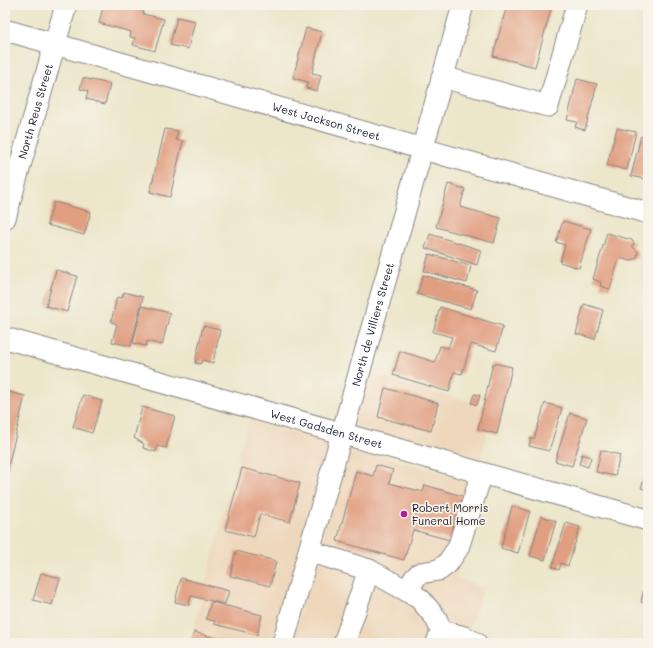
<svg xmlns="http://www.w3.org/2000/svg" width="653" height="648" viewBox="0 0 653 648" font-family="Mali,sans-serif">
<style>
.built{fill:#eed7bb}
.building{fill:#e19f82}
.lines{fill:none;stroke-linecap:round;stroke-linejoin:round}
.minor-casing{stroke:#878482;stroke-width:23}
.minor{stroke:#fff;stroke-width:21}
.poi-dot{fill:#b5179e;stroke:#f7f3e8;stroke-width:1.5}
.labels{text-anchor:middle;stroke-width:3.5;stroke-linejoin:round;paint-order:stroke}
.street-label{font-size:11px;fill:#22223b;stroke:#f7f3e8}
.poi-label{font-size:11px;fill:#22223b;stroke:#f7f3e8;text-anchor:start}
</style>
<rect width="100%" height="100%" fill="#f7f3e8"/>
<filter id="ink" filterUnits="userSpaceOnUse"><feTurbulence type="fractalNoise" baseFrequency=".025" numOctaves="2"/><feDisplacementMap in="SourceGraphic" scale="8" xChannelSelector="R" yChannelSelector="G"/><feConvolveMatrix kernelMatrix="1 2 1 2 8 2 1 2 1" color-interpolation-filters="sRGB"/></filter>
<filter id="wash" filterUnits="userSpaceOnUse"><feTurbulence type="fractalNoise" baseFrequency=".012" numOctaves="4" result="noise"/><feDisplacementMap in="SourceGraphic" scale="16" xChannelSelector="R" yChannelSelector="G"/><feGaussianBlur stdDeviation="0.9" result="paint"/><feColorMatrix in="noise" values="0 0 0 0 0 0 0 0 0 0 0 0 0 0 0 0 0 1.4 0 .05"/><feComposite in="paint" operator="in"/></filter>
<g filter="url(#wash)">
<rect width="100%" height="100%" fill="#ece6ca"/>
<g class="built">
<path d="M368,373l124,35 -12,54 -127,-36z"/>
<path d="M249,418l80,23 -56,202h-83z"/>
<path d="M347,446l129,37 -21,95 29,10 -20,55h-172z"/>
</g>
<g id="blocks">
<g class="building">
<path d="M99,5h46l-2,9 21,5 -9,32 -22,-6 2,-7 -5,-1 1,-5 -32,-9 4,-16z"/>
<path d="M507,5h45l-17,62 -42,-11z"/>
<path d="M177,17l18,4 -7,28 -18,-4z"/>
<path d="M306,28l16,4 -10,41 9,2 -4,16 -11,-3 2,-6 -15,-4z"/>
<path d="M83,78l27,6 -5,20 -19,-5 2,-8 -8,-2z"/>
<path d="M577,79l20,5 -12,46 -10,-3 2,-5 -10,-2z"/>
<path d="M617,128l19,4 -9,38 -20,-5z"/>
<path d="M165,129l13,2 -2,9 7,1 -13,56 -20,-5z"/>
<path d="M641,136l7,2v29l-3,12 -14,-3z"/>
<path d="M448,184l17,5 -5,18 41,11 -7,25 -58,-16z"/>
<path d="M54,202l37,10 -7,23 -37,-10z"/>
<path d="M563,221l28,8 -12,39 -19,-6 5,-17 -9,-3z"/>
<path d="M607,233l25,7 2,4 -2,2 6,6 -1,6 -7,3 -11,-3 -9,31 -10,-3 1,-4 -8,-3z"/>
<path d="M430,234l51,16 -4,15 -52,-17z"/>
<path d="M429,254l42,12 -4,17 -43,-12z"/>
<path d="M56,270l21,6 -10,36 -21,-6z"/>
<path d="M423,275l54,15 -6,19 -54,-15z"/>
<path d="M124,292l19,5 -12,49 -19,-4 5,-18 -6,-2 6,-25 5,1z"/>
<path d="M584,304l19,6 -8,29 -19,-5z"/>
<path d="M142,306l28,7 -8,32 -15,-4 -1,5 -13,-3z"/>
<path d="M440,307l63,19 -7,25 -25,-7 -9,30 -8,-2 -5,20 -56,-17 7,-24 35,11 5,-16 8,2 4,-11 -19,-5z"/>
<path d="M203,326l17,4 -7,33 -10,-3 -3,4 -5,-1z"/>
<path d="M493,363l19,4 -15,67 -19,-5z"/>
<path d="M385,388l53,15 -7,28 -53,-14z"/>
<path d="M5,391l20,5 -19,79h-1z"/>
<path d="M474,394l6,1 -3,10 -6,-2z"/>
<path d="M83,395l19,6 -10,32 -19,-6z"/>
<path d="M545,403l17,5 -13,43 -20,-5 2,-8 3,1z"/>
<path d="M142,407l33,9 -9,32 -9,-2 -1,6 -13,-4 1,-4 -10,-6z"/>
<path d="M570,413l17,5 -15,48 -17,-5z"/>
<path d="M601,450l19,5 -5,21 -19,-4z"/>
<path d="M582,454l9,3 -3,10 -9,-3z"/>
<path d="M376,465l17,5 -4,13 34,9 2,-7 44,13 -12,44 -44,-12 -9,30 -67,-19 19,-70 17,5z"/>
<path d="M242,468l58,15 -10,39 -30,-8 -6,23 -29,-7z"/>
<path d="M646,474h2v16l-7,-2z"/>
<path d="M512,506l18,5 -12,42 -17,-5z"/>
<path d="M541,516l15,5 -11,39 -15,-4z"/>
<path d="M566,523l14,4 -12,39 -7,-3 -2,7 -7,-3z"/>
<path d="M236,551l40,10 -6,25 -40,-10z"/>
<path d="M41,573l19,5 -8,27 -19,-5z"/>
<path d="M647,575l1,1v28l-7,-2z"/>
<path d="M181,578l48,13 -4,13 -34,-8 -2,9 -14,-3z"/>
<path d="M211,602l51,13 -5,20 -43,-11 1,-3 -9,-2z"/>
<path d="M194,632l39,11h-42z"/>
</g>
</g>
</g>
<g filter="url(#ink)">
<use href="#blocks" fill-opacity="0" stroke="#878482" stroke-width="1"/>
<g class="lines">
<defs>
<g id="minor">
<path id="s1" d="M5,30l643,183"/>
<path d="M442,77l106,29 29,-101"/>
<path id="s2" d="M5,218l61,-213"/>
<path id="s3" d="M5,338l643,182"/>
<path d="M309,551l60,19 40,22 11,7 16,19 5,13 -4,12"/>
<path d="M409,592l5,-13 6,-6 19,-3 8,-6 11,-16 24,-75"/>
<path d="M441,631l23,6 12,6"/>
<path id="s4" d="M283,643l180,-638"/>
<path d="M344,643l25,-73"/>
</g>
</defs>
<use href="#minor" class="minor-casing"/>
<use href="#minor" class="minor"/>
</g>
</g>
<circle class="poi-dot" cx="404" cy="514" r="4"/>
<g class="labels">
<g class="street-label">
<text dy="4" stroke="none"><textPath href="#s2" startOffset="111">North Reus Street</textPath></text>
<text dy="4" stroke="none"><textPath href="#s1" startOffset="334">West Jackson Street</textPath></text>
<text dy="4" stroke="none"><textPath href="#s4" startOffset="331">North de Villiers Street</textPath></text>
<text dy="4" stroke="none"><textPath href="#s3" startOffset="334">West Gadsden Street</textPath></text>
</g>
<g class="poi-label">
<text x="412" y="512">Robert Morris<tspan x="412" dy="13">Funeral Home</tspan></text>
</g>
</g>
<rect width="653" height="648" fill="none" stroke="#f7f3e8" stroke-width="20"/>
</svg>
